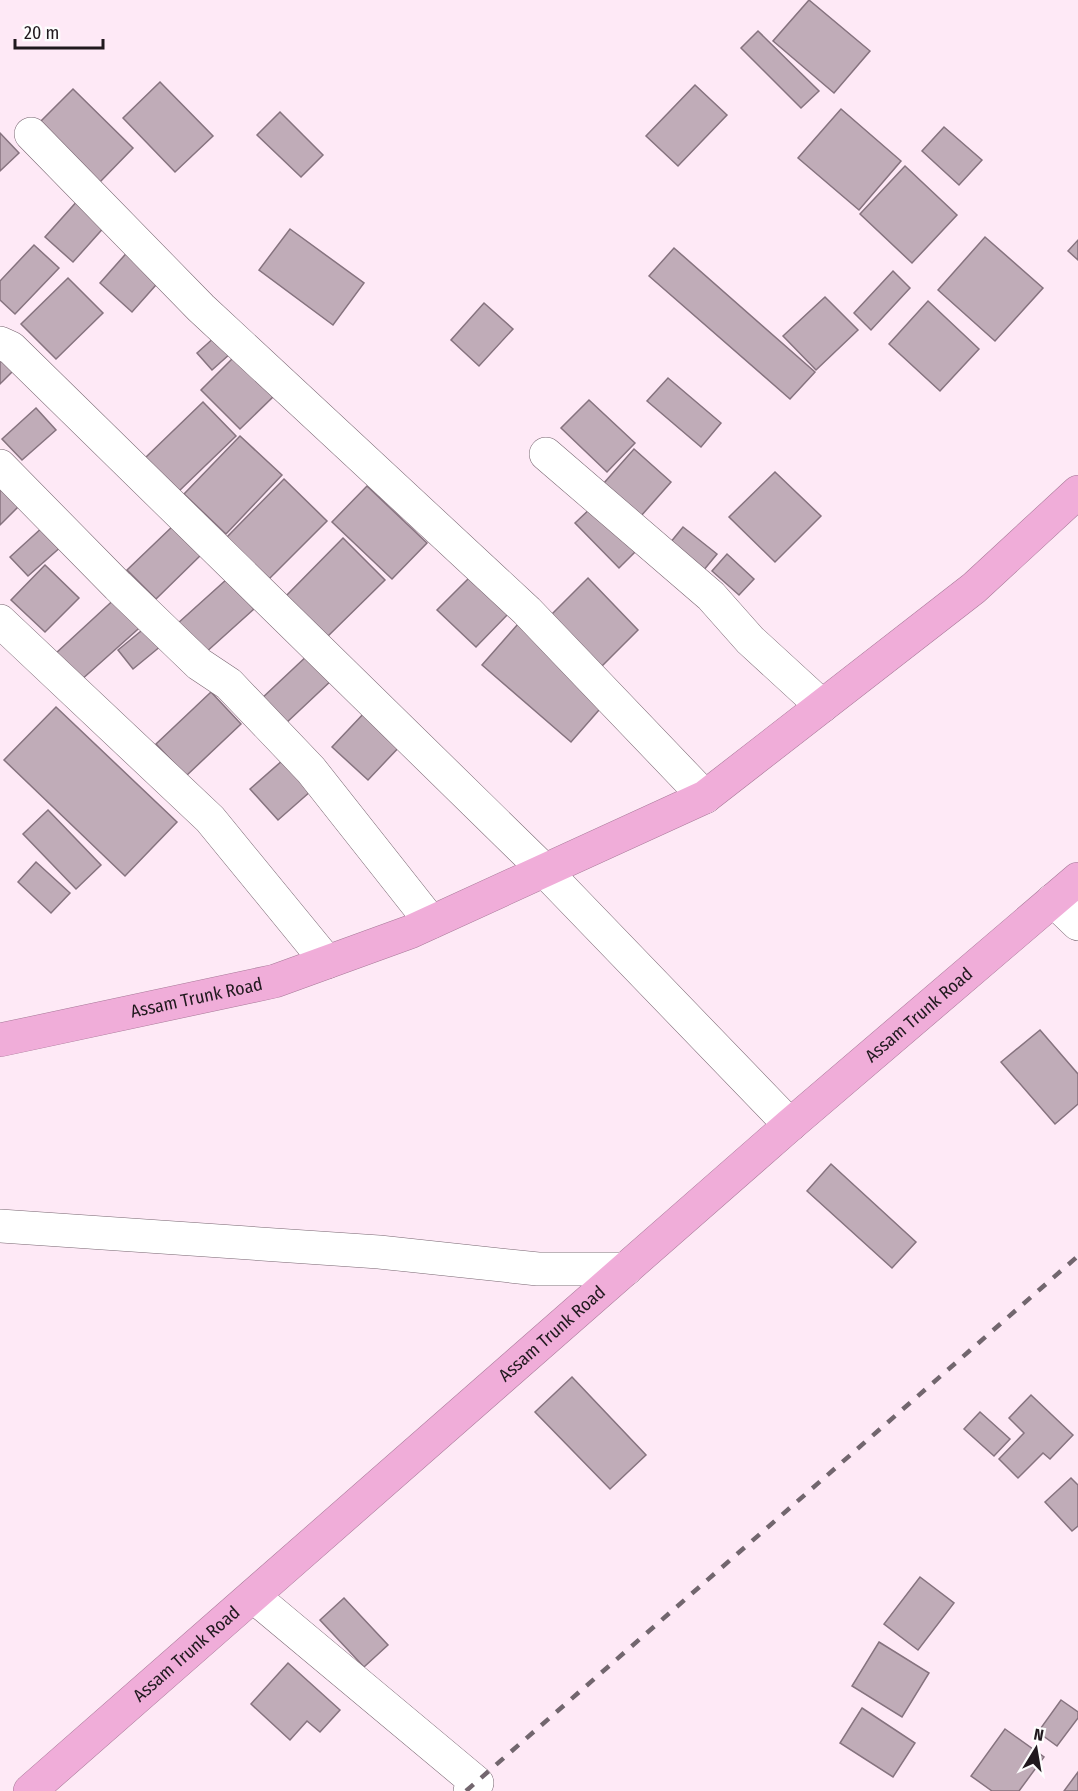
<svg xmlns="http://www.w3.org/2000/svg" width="1078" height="1791" viewBox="0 0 1078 1791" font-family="'Fira Sans Condensed',sans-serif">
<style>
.building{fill:#c0acb8;stroke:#86737f;stroke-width:1.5}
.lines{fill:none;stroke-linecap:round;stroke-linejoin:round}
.minor-casing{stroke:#786671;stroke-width:34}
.highway-casing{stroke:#a77998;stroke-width:34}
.minor{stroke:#fff;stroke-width:33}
.highway{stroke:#f0add9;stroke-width:33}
.rail{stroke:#72666e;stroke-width:4.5;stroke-dasharray:10 10;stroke-linecap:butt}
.labels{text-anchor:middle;stroke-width:5;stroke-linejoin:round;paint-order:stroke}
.street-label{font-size:18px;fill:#20191e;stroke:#fdfdfd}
</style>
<rect width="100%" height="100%" fill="#fee9f6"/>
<g class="building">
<path d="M809,0l61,51 -36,42 -61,-52z"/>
<path d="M758,31l61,60 -18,17 -60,-60z"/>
<path d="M160,82l53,54 -38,36 -52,-54z"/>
<path d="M695,85l32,30 -49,51 -32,-30z"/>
<path d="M73,89l60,59 -33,34 -61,-59z"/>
<path d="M841,109l60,52 -42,49 -61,-52z"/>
<path d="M280,112l43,43 -22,22 -44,-42z"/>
<path d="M944,127l38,33 -23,25 -37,-34z"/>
<path d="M0,133l19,20 -19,18z"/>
<path d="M905,166l52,49 -45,48 -52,-49z"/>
<path d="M79,199l28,25 -34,38 -28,-25z"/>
<path d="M290,229l74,54 -31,42 -74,-55z"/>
<path d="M985,237l58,51 -48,53 -57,-51z"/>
<path d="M1078,240v20l-10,-9z"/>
<path d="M34,245l25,23 -44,46 -15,-14v-19z"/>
<path d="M131,248l32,29 -31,35 -32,-29z"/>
<path d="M674,248l141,124 -25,27 -141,-123z"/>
<path d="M893,271l17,17 -39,42 -17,-17z"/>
<path d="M68,278l35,35 -47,46 -35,-35z"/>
<path d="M825,297l33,33 -42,40 -33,-34z"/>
<path d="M928,301l51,48 -39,42 -51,-47z"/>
<path d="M484,303l29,26 -34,37 -28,-26z"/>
<path d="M216,336l15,17 -19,17 -15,-17z"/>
<path d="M0,355l14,15 -14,14z"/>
<path d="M234,357l40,39 -34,33 -39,-39z"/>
<path d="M668,378l53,45 -20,24 -54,-46z"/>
<path d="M589,400l46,43 -28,29 -46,-44z"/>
<path d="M203,402l33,34 -58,56 -33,-34z"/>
<path d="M36,408l20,22 -34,30 -20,-21z"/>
<path d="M240,436l42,39 -56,59 -42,-40z"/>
<path d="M634,449l37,33 -30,34 -37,-33z"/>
<path d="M775,472l46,44 -46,46 -46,-45z"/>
<path d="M284,479l43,42 -62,62 -42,-42z"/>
<path d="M0,480l22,23 -22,22z"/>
<path d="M367,486l60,57 -35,36 -60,-57z"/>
<path d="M593,506l43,45 -17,17 -44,-45z"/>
<path d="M176,523l28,29 -48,47 -29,-29z"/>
<path d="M45,525l18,20 -35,31 -18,-19z"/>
<path d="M683,527l34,27 -14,17 -33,-28z"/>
<path d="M343,538l42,42 -60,59 -41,-41z"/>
<path d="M727,554l27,25 -15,16 -27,-24z"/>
<path d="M45,565l34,33 -34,34 -34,-32z"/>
<path d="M473,574l38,37 -35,36 -39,-37z"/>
<path d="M588,578l50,52 -38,38 -51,-51z"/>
<path d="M227,579l27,30 -50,45 -27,-30z"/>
<path d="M120,594l26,28 -66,59 -25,-27z"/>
<path d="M152,622l15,19 -34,28 -15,-19z"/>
<path d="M518,624l88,78 -35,40 -89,-77z"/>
<path d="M310,653l24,25 -50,47 -24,-25z"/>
<path d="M211,692l30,32 -55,52 -30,-32z"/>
<path d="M56,707l121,115 -52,54 -121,-116z"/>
<path d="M366,711l36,33 -34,36 -36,-33z"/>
<path d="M283,760l28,31 -33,29 -28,-31z"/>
<path d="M48,810l53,55 -25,24 -53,-55z"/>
<path d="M36,862l34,31 -19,20 -33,-31z"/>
<path d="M1040,1030l38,44v30l-23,20 -54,-62z"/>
<path d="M831,1164l85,78 -24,26 -85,-77z"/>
<path d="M572,1377l74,78 -36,34 -75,-77z"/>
<path d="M1031,1395l42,40 -23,24 -7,-6 -25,25 -19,-19 25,-26 -15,-15z"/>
<path d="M980,1412l30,27 -16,17 -30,-27z"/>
<path d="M1071,1478l7,7v41l-6,5 -27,-29z"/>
<path d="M920,1577l34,26 -36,47 -34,-26z"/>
<path d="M344,1598l44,47 -24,22 -44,-47z"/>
<path d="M879,1642l50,31 -27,44 -50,-31z"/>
<path d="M288,1663l52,47 -20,22 -13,-11 -17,19 -39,-36z"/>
<path d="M1061,1700l17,12v6l-21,28 -19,-14z"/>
<path d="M862,1708l53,35 -22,34 -53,-34z"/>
<path d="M1005,1729l39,28 -25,34h-27l-21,-15z"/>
<path d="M1078,1772v19h-14z"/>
</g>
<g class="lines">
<defs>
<g id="minor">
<path d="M31,134l170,174 326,303 178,186"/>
<path d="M0,343l11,5 533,522 246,255"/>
<path d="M546,454l165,142 39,44 72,66"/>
<path d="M0,466l118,120 81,78 30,20 82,86 120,152"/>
<path d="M0,621l210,198 117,143"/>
<path d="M1053,900l25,24"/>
<path d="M0,1226l379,26 159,17h88"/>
<path d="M253,1596l224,187 -7,8"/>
</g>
<g id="highway">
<path id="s1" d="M0,1040l275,-59 135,-49 295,-135 269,-209 104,-96"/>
<path id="s2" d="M30,1791l760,-666 288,-246"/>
</g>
</defs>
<use href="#minor" class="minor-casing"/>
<use href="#highway" class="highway-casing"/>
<use href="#minor" class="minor"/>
<use href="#highway" class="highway"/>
<path class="rail" d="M466,1791l612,-535"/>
</g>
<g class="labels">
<g class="street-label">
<text dy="6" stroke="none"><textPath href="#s1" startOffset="201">Assam Trunk Road</textPath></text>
<text dy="6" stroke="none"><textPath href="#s2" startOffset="1180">Assam Trunk Road</textPath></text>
<text dy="6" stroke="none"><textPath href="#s2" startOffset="694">Assam Trunk Road</textPath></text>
<text dy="6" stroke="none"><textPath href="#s2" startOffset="208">Assam Trunk Road</textPath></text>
</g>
</g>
<g transform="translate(1036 1749) rotate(11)" stroke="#fdfdfd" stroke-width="4.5" paint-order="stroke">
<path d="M0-4.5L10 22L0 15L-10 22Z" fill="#20191e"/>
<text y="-9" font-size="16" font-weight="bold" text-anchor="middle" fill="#20191e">N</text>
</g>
<path d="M15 39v9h88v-9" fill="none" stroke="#20191e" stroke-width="3"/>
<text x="24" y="39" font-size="18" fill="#20191e" stroke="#fdfdfd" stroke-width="4.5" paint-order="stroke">20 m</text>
</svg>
